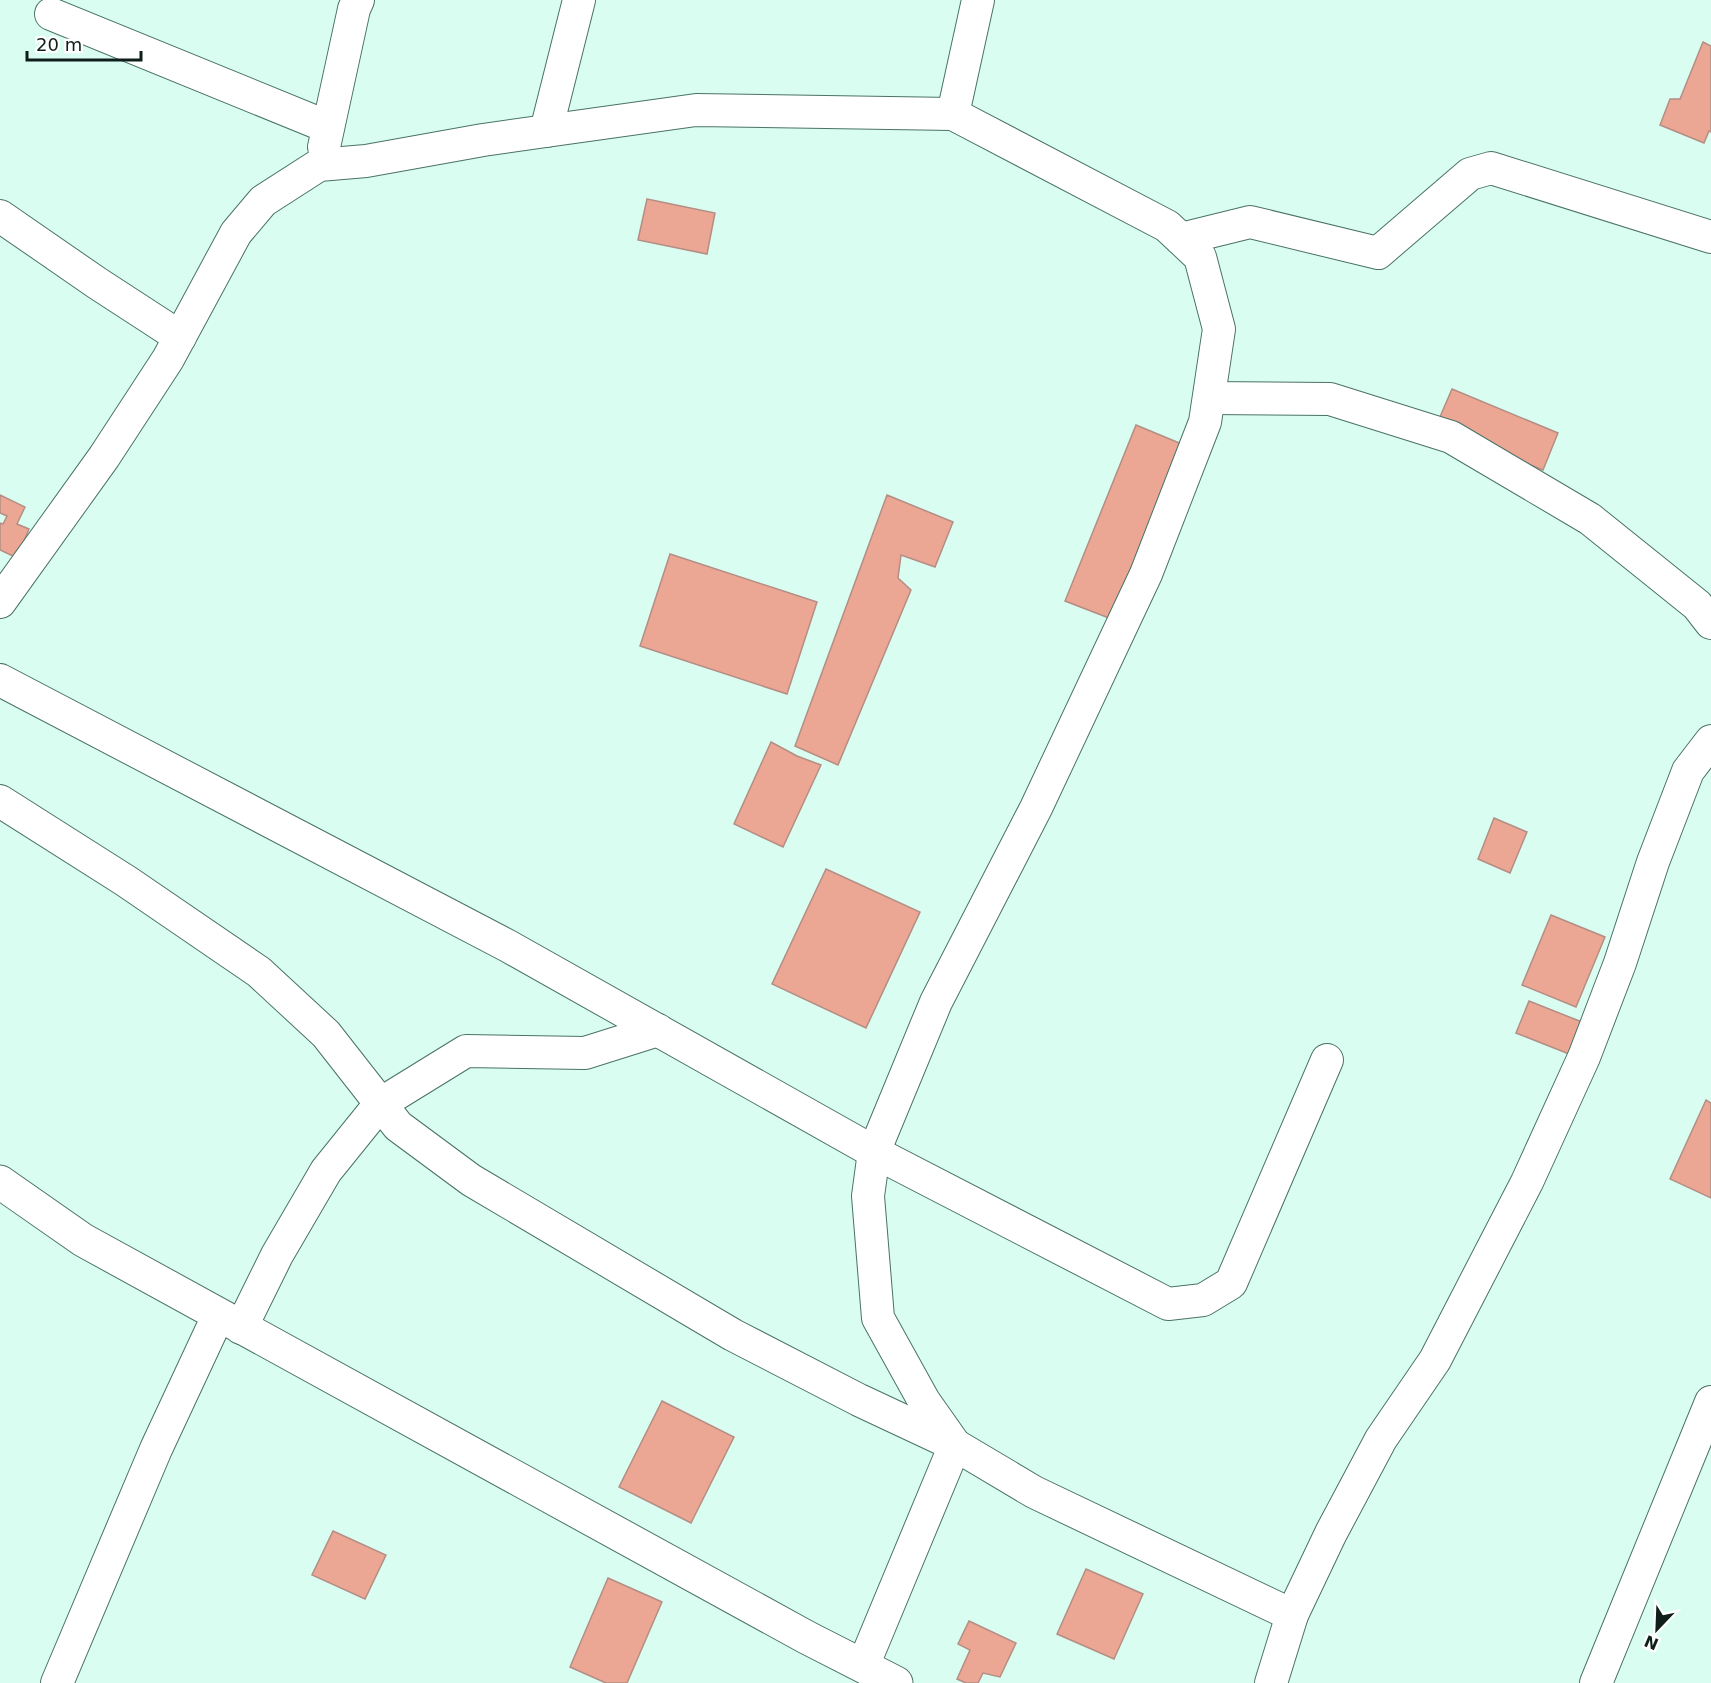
<svg xmlns="http://www.w3.org/2000/svg" width="1711" height="1683" viewBox="0 0 1711 1683" font-family="'DejaVu Sans',sans-serif">
<style>
.building{fill:#eba694;stroke:#b48e84;stroke-width:1.5}
.lines{fill:none;stroke-linecap:round;stroke-linejoin:round}
.minor-casing{stroke:#4a7267;stroke-width:34}
.tertiary-casing{stroke:#4a7267;stroke-width:35}
.minor{stroke:#fff;stroke-width:32}
.tertiary{stroke:#fff;stroke-width:33}
</style>
<rect width="100%" height="100%" fill="#dafdf2"/>
<g class="building">
<path d="M1703,42l8,4v86l-2,-1 -5,12 -44,-18 10,-26h10z"/>
<path d="M647,199l68,14 -8,41 -69,-14z"/>
<path d="M1452,389l106,44 -15,37 -107,-44z"/>
<path d="M1136,425l48,20 -70,175 -49,-19z"/>
<path d="M0,495l25,12 -8,17 12,5 -12,29 -17,-8v-27l3,1 4,-8 -7,-3z"/>
<path d="M887,495l66,27 -18,45 -34,-12 -3,23 13,12 -73,175 -43,-19z"/>
<path d="M670,554l147,48 -30,92 -147,-48z"/>
<path d="M771,742l26,14 24,9 -38,82 -49,-23z"/>
<path d="M1494,818l33,14 -17,41 -32,-14z"/>
<path d="M826,869l94,43 -54,116 -94,-44z"/>
<path d="M1551,915l54,22 -29,70 -54,-22z"/>
<path d="M1529,1001l53,21 -13,32 -53,-21z"/>
<path d="M1706,1100l5,3v95l-41,-19z"/>
<path d="M662,1401l72,36 -43,86 -72,-36z"/>
<path d="M333,1531l53,24 -21,44 -53,-24z"/>
<path d="M1086,1569l57,25 -29,65 -57,-25z"/>
<path d="M608,1578l54,24 -35,81h-21l-36,-16z"/>
<path d="M969,1621l47,22 -16,34 -17,-4 -5,10h-12l-9,-4 13,-29 -12,-6z"/>
</g>
<g class="lines">
<defs>
<g id="minor">
<path d="M579,0l-33,131 150,-21 257,4 214,112 33,31 19,72 -14,93 -59,152 -110,234 -100,194 -62,150 -6,44 10,122 46,83 31,44 -92,221"/>
<path d="M51,14l277,113"/>
<path d="M953,114l25,-114"/>
<path d="M324,147l30,-138 4,-9"/>
<path d="M0,216l97,67 83,54"/>
<path d="M1181,239l69,-17 128,31 92,-79 21,-6 220,69"/>
<path d="M1209,398l121,1 121,38 139,82 107,86 14,18"/>
<path d="M0,602l104,-145 64,-98 68,-126 27,-32 56,-36 47,-4 117,-21 63,-9"/>
<path d="M0,680l508,266 366,206 294,152 35,-4 28,-17 96,-223"/>
<path d="M0,801l126,80 133,91 67,62 72,92 73,54 262,155 126,65 96,45 79,47 258,123"/>
<path d="M241,1328l36,-73 49,-84 54,-67 86,-53 119,2 73,-23"/>
<path d="M57,1683l99,-234 62,-133"/>
<path d="M1271,1683l21,-68 39,-82 50,-94 54,-79 92,-178 57,-125 36,-94 33,-101 35,-91 23,-30"/>
<path d="M1596,1683l115,-281"/>
</g>
<path id="tertiary" d="M0,1182l83,58 723,397 90,46"/>
</defs>
<use href="#minor" class="minor-casing"/>
<use href="#tertiary" class="tertiary-casing"/>
<use href="#minor" class="minor"/>
<use href="#tertiary" class="tertiary"/>
</g>
<g transform="translate(1657 1629) rotate(203)" stroke="#ffffff" stroke-width="4.5" paint-order="stroke">
<path d="M0-4.5L10 22L0 15L-10 22Z" fill="#0e1e1a"/>
<text y="-9" font-size="16" font-weight="bold" text-anchor="middle" fill="#0e1e1a">N</text>
</g>
<path d="M27 51v9h114v-9" fill="none" stroke="#0e1e1a" stroke-width="3"/>
<text x="36" y="51" font-size="18" fill="#0e1e1a" stroke="#ffffff" stroke-width="4.5" paint-order="stroke">20 m</text>
</svg>
